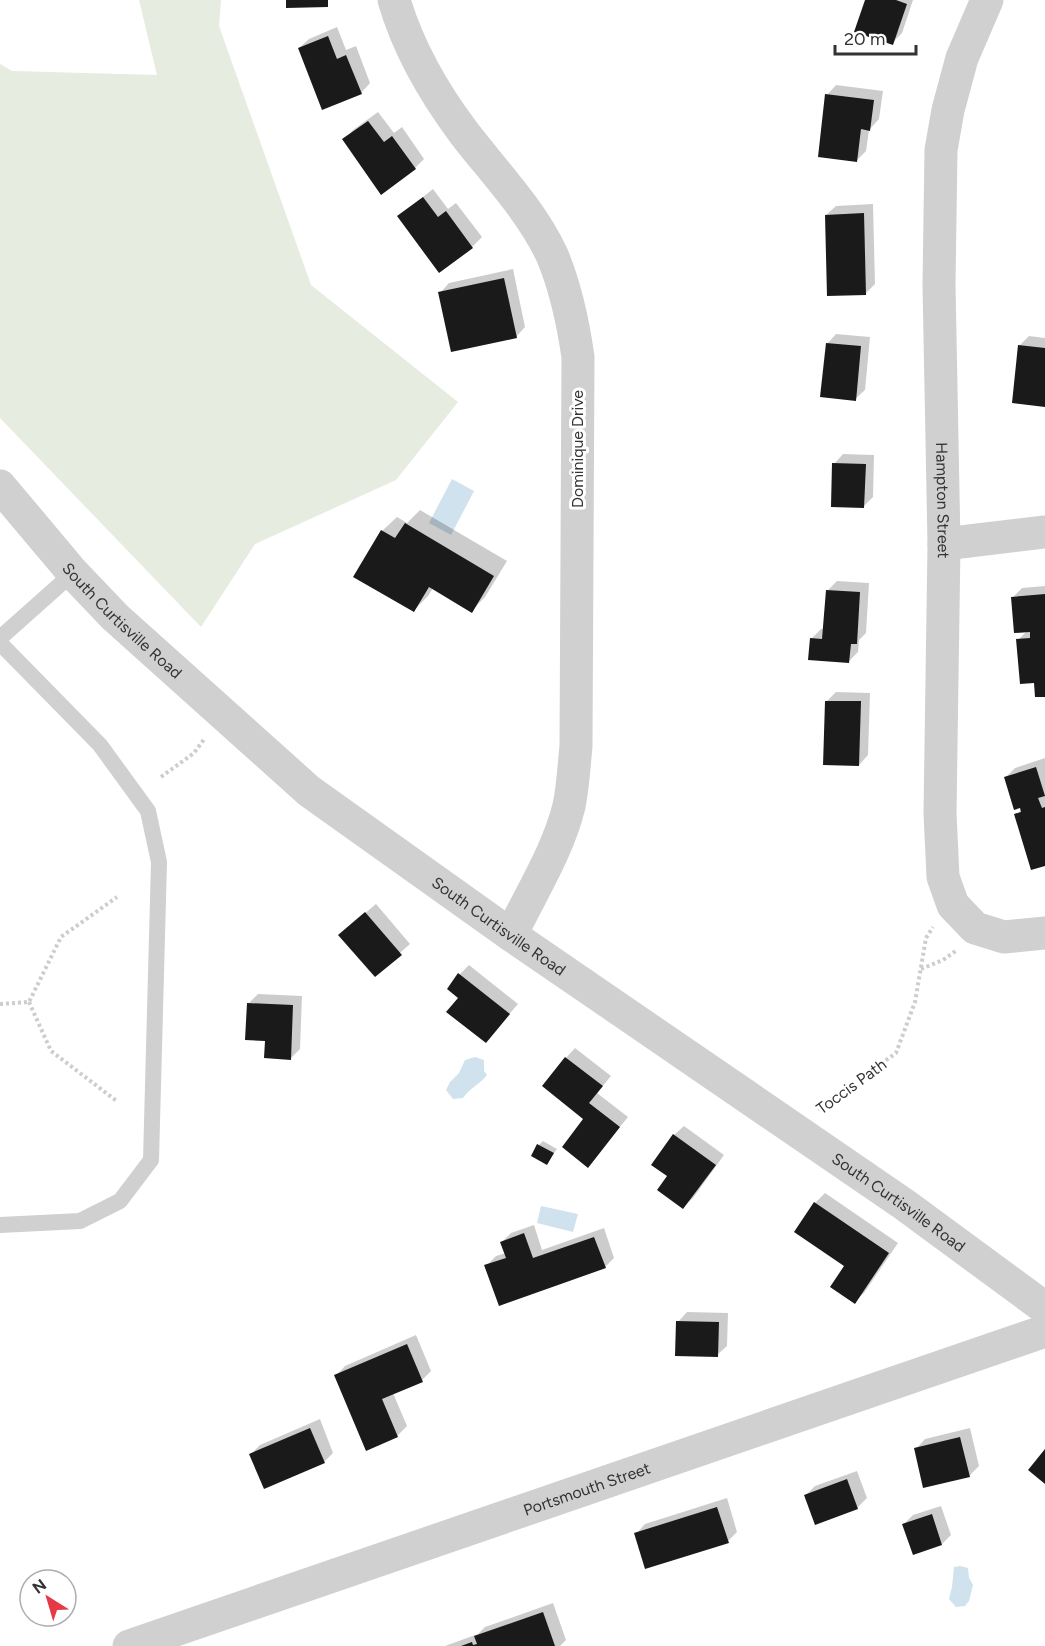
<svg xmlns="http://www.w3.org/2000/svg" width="1045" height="1646" viewBox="0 0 1045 1646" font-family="Figtree,sans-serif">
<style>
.green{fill:#e6ecdf}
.water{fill:#cfe2ee}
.shadow{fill:#0003}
.building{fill:#1a1a1a}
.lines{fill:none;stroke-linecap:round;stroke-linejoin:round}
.path{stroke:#cdcdcd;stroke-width:4;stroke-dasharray:3 3;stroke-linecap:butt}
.service{stroke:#d0d0d0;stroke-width:16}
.minor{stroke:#d0d0d0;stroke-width:33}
.tertiary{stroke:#d0d0d0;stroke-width:33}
.labels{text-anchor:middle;stroke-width:6;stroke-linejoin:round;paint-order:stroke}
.street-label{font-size:16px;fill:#333;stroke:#fff}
</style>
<rect width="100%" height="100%" fill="#fff"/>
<path class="green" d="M139,0h82l-2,26 92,259 147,117 -62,78 -141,64 -54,83 -201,-209v-354l12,7 145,4z"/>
<g class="water">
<path d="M452,479l22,12 -23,44 -22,-12z"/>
<path d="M475,1057l9,3v11l3,4c-8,10 -17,13 -24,23l-10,1 -7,-9 4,-8 9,-9 6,-13z"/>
<path d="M541,1206l37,8 -5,18 -36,-9z"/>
<path d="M960,1566l8,2 1,10 4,7 -4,16 -4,5 -9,1 -7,-8 3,-12 2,-20z"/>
</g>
<g class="shadow">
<path d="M867,0h46l-11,33 -10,10z"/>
<path d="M337,27l9,23 10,-4 14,37 -9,10 -62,-45 10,-9z"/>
<path d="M836,85l47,6 -4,28 -10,11 -3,21 -9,9 -30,-65z"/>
<path d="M378,112l16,21 8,-6 22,32 -9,9 -71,-28 9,-10z"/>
<path d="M433,189l15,20 8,-6 26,34 -10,10 -33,24 -40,-55z"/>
<path d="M873,204l2,80 -9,9 -40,-78 10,-9z"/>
<path d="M513,269l12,58 -9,10 -76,-44 9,-10z"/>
<path d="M836,334l34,3 -5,53 -10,9 -28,-55z"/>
<path d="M1029,336l16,2v67l-26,-59z"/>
<path d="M843,454l31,1 -1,42 -9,9 -30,-42z"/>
<path d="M420,510l87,51 -22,36 -14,14 -38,-23 -5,8 -14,14 -59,-34 27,-45 15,-14 10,6z"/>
<path d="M837,581l32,2 -3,50 -7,7 -1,12 -9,9 -38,-22 10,-10h3l3,-38z"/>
<path d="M1045,586v109l-10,-14 -17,-41 9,-9 -14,-34 9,-9z"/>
<path d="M836,692l34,1 -2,62 -9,10 -32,-64z"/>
<path d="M1045,758v106l-29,-49 6,-6 -16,-32 9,-9z"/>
<path d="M376,904l34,40 -35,31 -25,-49z"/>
<path d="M469,965l49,39 -32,37 -26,-44v-23z"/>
<path d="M258,994l44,2 -2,53 -9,9 -25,-18 -18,-36z"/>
<path d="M575,1048l36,28 -14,17 31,24 -40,49 -2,-48 -20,-60z"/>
<path d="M684,1126l40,29 -31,43 -10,9 -14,-31 -16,-12 21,-29z"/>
<path d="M543,1141l14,8 -10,14 -8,-18z"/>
<path d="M825,1193l73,50 -34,50 -10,9 -8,-36 -50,-35 20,-29z"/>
<path d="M534,1225l8,25 62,-22 10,30 -9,9 -119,-1 10,-10 10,-3 -4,-11 9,-9z"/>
<path d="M687,1312l41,1 -1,33 -10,9 -39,-33z"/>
<path d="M416,1335l15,36 -9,9 -29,13 14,33 -10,10 -61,-60 9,-10z"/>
<path d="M320,1419l13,34 -9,9 -73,-8 9,-9z"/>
<path d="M970,1428l9,38 -10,10 -53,-27 9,-10z"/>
<path d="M857,1471l10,27 -10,10 -51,-13 9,-9z"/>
<path d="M727,1498l10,34 -9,9 -92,-7 9,-10z"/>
<path d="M941,1506l10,29 -9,9 -38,-20 9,-9z"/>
<path d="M553,1603l13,37 -6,6h-115l33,-12 7,-7z"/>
</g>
<g class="building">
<path d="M286,0h42v7l-42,1z"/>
<path d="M865,0h31l11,4 -14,41 -39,-13z"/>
<path d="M328,36l9,23 9,-4 16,39 -40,16 -24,-62z"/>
<path d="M825,94l49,6 -4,31 -9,-2 -4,33 -39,-5z"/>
<path d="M368,121l16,21 8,-6 24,33 -35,26 -39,-56z"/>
<path d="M423,197l15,20 8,-6 27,37 -34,25 -42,-57z"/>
<path d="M864,213l2,82 -39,1 -2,-81z"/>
<path d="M504,278l13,60 -66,14 -13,-60z"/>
<path d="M826,343l35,3 -5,55 -36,-4z"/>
<path d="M1018,345l27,3v59l-33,-4z"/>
<path d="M832,463l34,1 -2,44 -33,-1z"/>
<path d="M405,523l89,53 -22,37 -43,-26 -15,25 -61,-35 28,-47 14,8z"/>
<path d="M826,590l34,2 -3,52h-6l-2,19 -41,-3 2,-22 12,1z"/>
<path d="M1045,594v103h-10l-1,-14 -14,1 -4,-45 14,-1v-6l-16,1 -3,-36z"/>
<path d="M825,701h36l-2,65 -36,-1z"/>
<path d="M1036,767l9,29 -7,2 4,10 3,-1v59l-14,4 -17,-56 7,-2 -1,-4 -6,2 -10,-33z"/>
<path d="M365,912l37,43 -27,22 -37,-42z"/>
<path d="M458,973l52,41 -24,29 -40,-31 12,-14 -11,-9z"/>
<path d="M247,1003l46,2 -2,55 -27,-2 1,-17 -20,-1z"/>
<path d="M565,1057l38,29 -14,17 31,24 -32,41 -26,-21 21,-28 -41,-33z"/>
<path d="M673,1134l43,31 -33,44 -26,-19 10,-14 -16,-11z"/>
<path d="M537,1144l17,9 -7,12 -16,-9z"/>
<path d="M814,1202l75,51 -34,51 -25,-17 14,-21 -50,-34z"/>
<path d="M524,1233l9,25 61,-21 12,31 -107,38 -15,-41 22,-7 -6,-16z"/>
<path d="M676,1321l43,1 -1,35 -43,-1z"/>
<path d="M407,1344l16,38 -41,17 16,38 -32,14 -32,-76z"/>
<path d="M310,1428l15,35 -61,26 -15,-35z"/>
<path d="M960,1437l10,40 -47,11 -9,-40z"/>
<path d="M1045,1449v35l-17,-14z"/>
<path d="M847,1479l11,30 -43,16 -11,-30z"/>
<path d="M717,1507l12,36 -84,26 -11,-36z"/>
<path d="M932,1514l10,31 -29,10 -11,-31z"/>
<path d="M543,1612l12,34h-94l11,-4 1,3 4,-1 -3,-8z"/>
</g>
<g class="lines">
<g class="path">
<path d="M161,777l33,-24 11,-15"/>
<path d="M921,969l22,-9 14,-10"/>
<path d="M29,1002l22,49 67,51"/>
<path d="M0,1004l29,-2 32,-65 56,-40"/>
<path d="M818,1110l78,-57 19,-51 11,-64 7,-11"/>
</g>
<g class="service">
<path d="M0,638l73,-65"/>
<path d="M0,643l100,102 48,66 11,51 -8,298 -31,41 -40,20 -80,4"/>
</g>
<g class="minor">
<path d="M394,0c14,48 40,93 70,133 30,39 67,77 88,122 14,33 21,67 26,102l-2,389c-2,20 -3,41 -7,60 -11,45 -38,87 -58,129"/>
<path id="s1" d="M987,0l-25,58 -14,52 -7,40 -2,134 5,260 -4,269 3,64 10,28 22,23 29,9 41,-4"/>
<path id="s2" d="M0,486l73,87 42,44 194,174 202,144 394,270 140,103"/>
<path d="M944,544l101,-12"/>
</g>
<path class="tertiary" id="s3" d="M129,1646l916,-315"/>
</g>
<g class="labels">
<g class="street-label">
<text transform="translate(577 449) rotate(-90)" y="6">Dominique Drive</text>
<text dy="6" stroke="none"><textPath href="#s1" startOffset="508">Hampton Street</textPath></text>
<text dy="6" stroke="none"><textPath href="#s2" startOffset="182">South Curtisville Road</textPath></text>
<text dy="6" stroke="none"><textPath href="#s2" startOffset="668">South Curtisville Road</textPath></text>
<text transform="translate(851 1086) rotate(-36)" y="6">Toccis Path</text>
<text dy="6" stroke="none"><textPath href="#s2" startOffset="1154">South Curtisville Road</textPath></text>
<text dy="6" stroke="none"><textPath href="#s3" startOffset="484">Portsmouth Street</textPath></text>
</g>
</g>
<g transform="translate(48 1598) rotate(323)"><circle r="28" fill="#ffffff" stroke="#adadad" stroke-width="1.5"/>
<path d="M0-4.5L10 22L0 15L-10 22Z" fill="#e63946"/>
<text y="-9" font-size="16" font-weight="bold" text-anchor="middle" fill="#333333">N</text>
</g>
<path d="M835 45v9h81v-9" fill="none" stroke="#333333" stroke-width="3"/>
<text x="844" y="45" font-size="18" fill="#333333" stroke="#ffffff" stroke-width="4.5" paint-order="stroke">20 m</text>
</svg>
